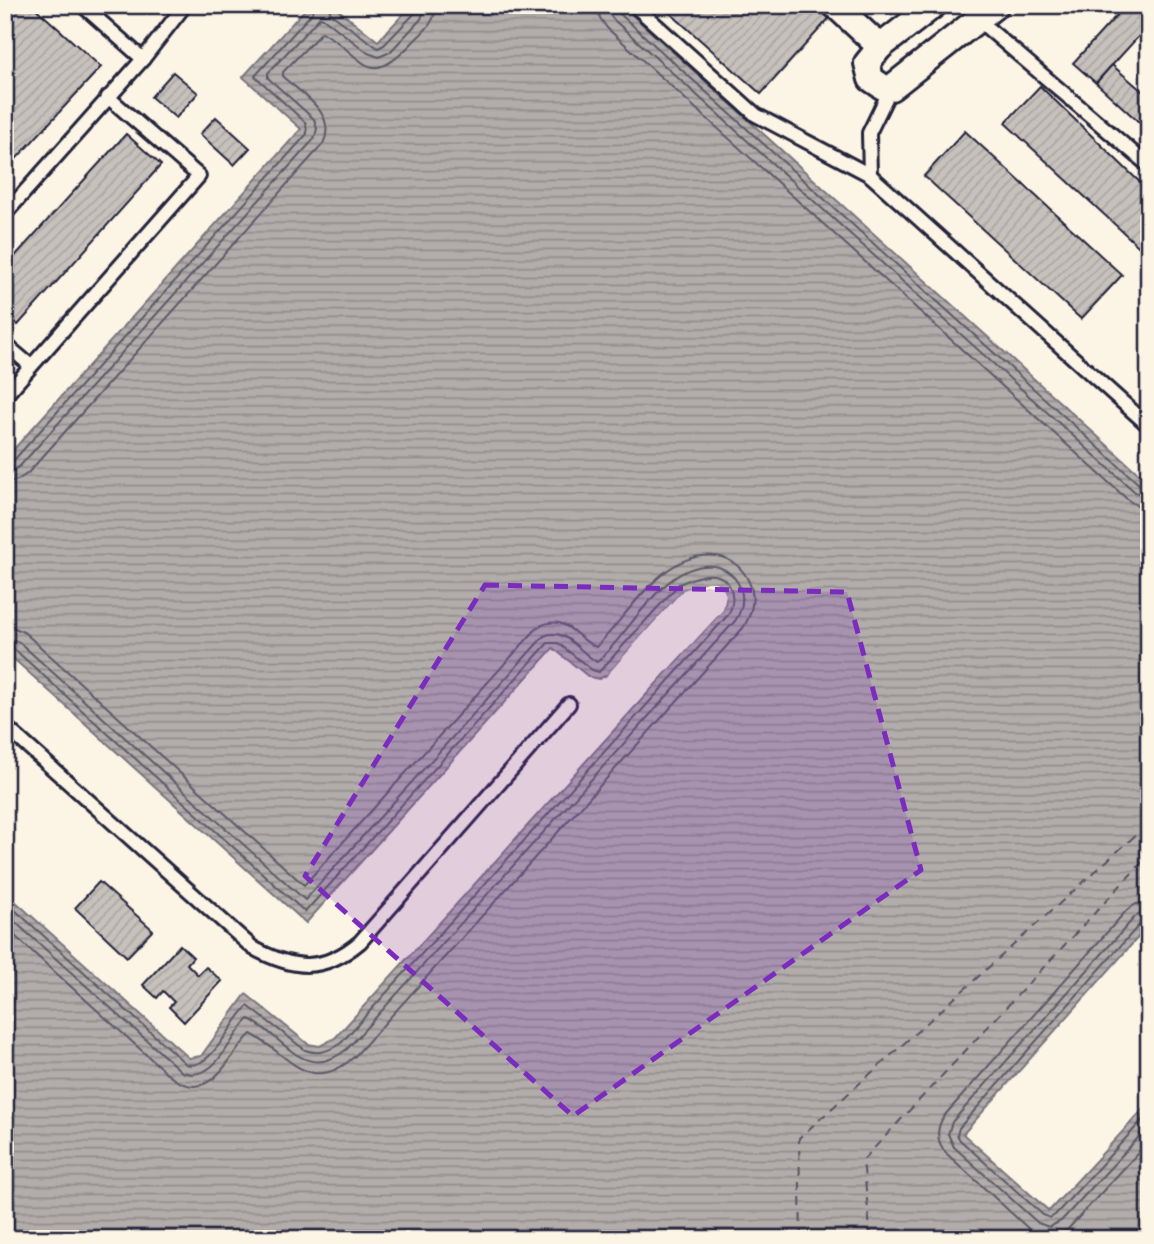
<svg xmlns="http://www.w3.org/2000/svg" width="1154" height="1244" viewBox="0 0 1154 1244" font-family="Sriracha,sans-serif">
<style>
.water{fill:url(#water-rules);stroke:#78757e;stroke-width:2}
.pier{fill:#fcf5e5}
.lines{fill:none;stroke-linecap:round;stroke-linejoin:round}
.shore{stroke:#5c5a68;stroke-width:2}
.ferry{stroke:#545362;stroke-width:2;stroke-dasharray:9 7;stroke-linecap:butt}
.building{fill:url(#building-hatch);stroke:#22223b;stroke-width:2}
.service-casing{stroke:#22223b;stroke-width:18}
.minor-casing{stroke:#22223b;stroke-width:30}
.service{stroke:#fcf5e5;stroke-width:12}
.minor{stroke:#fcf5e5;stroke-width:24}
.marked{fill:#7b2cbf;fill-opacity:0.2;stroke:#7b2cbf;stroke-width:5;stroke-dasharray:14 9;stroke-linejoin:round}
</style>
<defs>
<pattern id="water-rules" width="6" height="5" patternUnits="userSpaceOnUse" patternTransform="scale(1.75)"><rect width="6" height="5" fill="#b2adab"/><path d="M0 2.5h6" fill="none" stroke="#908c8c"/></pattern>
<pattern id="building-hatch" width="6" height="6" patternUnits="userSpaceOnUse" patternTransform="scale(1.75)"><rect width="6" height="6" fill="#c6c1bb"/><path d="M-1 1l2-2M0 6l6-6M5 7l2-2" fill="none" stroke="#aaa6a2"/></pattern>
</defs>
<rect width="100%" height="100%" fill="#fcf5e5"/>
<filter id="ink" filterUnits="userSpaceOnUse"><feTurbulence type="fractalNoise" baseFrequency=".0143" numOctaves="2"/><feDisplacementMap in="SourceGraphic" scale="14" xChannelSelector="R" yChannelSelector="G"/><feConvolveMatrix kernelMatrix="1 2 1 2 8 2 1 2 1" color-interpolation-filters="sRGB"/></filter>
<g filter="url(#ink)">
<path class="water" d="M309,5h23l46,36 34,-36h209l528,478v442l-186,209 86,77 100,-108v136h-1144v-347l184,166 12,-2 45,-62 62,50 12,2 15,-8 388,-428c5,-12 3,-20 -7,-28l-33,8 -76,85 -8,4 -10,-2 -36,-29 -247,275 -301,-272v-192l296,-330 -58,-52z"/>
<path class="pier" d="M707,582h9l7,6 3,7 -3,15 -88,95 -3,-2 88,-95 3,-12 -3,-6 -6,-4 -7,-1 -22,8 -76,85 -2,-3 76,-85z"/>
<g class="lines">
<g class="shore">
<path d="M328,5l3,9 47,34 6,-3 31,-32 2,-8"/>
<path d="M597,5l3,13 7,10 521,472 8,5 13,2"/>
<path d="M608,5l1,9 5,6 521,472 14,5"/>
<path d="M617,5l3,9 521,472 8,2"/>
<path d="M5,463l9,-3 293,-326 -1,-11 -51,-47 57,-63 2,-8"/>
<path d="M5,472l9,-2 6,-4 294,-327 3,-10 -3,-10 -46,-41v-5l52,-56 3,1 45,35 11,4 11,-5 31,-33 5,-14"/>
<path d="M5,482l13,-2 10,-7 295,-329c15,-30 -21,-50 -40,-67v-5l39,-40c43,24 45,60 91,10 11,-11 23,-20 23,-37"/>
<path d="M5,627l10,1 10,5 279,252 234,-258c28,-15 36,11 58,20 34,-33 66,-97 120,-91 15,2 27,12 33,26 7,15 3,32 -6,46l-388,428c-46,42 -67,-3 -104,-22 -23,20 -39,73 -80,43l-166,-150"/>
<path d="M5,637l14,5 286,258 239,-264c21,-10 36,17 53,26 34,-29 66,-101 117,-96 13,2 23,12 27,24 3,11 0,22 -6,31l-388,428c-43,35 -63,-13 -98,-30 -20,18 -33,65 -67,53l-177,-159"/>
<path d="M5,646l8,2 292,264 243,-269h10l34,27 7,2 80,-88c9,-4 18,-8 27,-9 25,-2 32,22 22,40l-387,428c-12,8 -22,12 -36,7l-57,-44c-17,15 -37,66 -62,58l-181,-163"/>
<path d="M1149,902l-13,2 -10,7 -182,205c-9,14 -8,26 3,38l84,77c13,8 25,8 37,-2l81,-88"/>
<path d="M1149,912l-9,2 -6,4 -182,204 -4,12 6,13 84,76 11,4 12,-6 88,-95"/>
<path d="M1149,921l-9,3 -181,204 -2,7 3,5 83,75 7,3 5,-3 94,-102"/>
</g>
<g class="ferry">
<path d="M801,1239l-2,-101 350,-315"/>
<path d="M871,1239l-8,-79 286,-305"/>
</g>
</g>
<g class="building">
<path d="M19,5h13l69,62 -96,104v-151z"/>
<path d="M661,5h162l10,9 -72,80z"/>
<path d="M1126,5h22l1,20 -53,58 -23,-20z"/>
<path d="M1112,65l37,32v17l-9,9 -44,-40z"/>
<path d="M173,72l25,21 -22,25 -25,-21z"/>
<path d="M1040,86l109,105v65l-144,-133z"/>
<path d="M216,117l34,31 -16,17 -34,-31z"/>
<path d="M965,131l157,144 -41,44 -157,-143z"/>
<path d="M126,134l35,31 -143,160 -13,-11v-47z"/>
<path d="M99,882l54,48 -26,27 -52,-49z"/>
<path d="M180,945l13,12 -6,7 11,11 8,-8 16,14 -38,41 -15,-15 5,-5 -11,-11 -6,7 -14,-13z"/>
</g>
<g class="lines">
<defs>
<g id="service">
<path d="M82,5l61,54"/>
<path d="M634,5l122,110 114,60"/>
<path d="M977,19l172,147"/>
<path d="M891,88l-22,45 1,42 279,251"/>
<path d="M5,214l138,-155 42,-54"/>
<path d="M5,344l26,22"/>
<path d="M5,396l194,-220 -91,-79"/>
<path d="M5,726l248,222c41,22 70,25 107,-6l209,-238"/>
</g>
<g id="minor">
<path d="M835,5l45,42"/>
<path d="M934,5l-54,42 -13,16 4,16 12,8 8,1 105,-83"/>
</g>
</defs>
<use href="#service" class="service-casing"/>
<use href="#minor" class="minor-casing"/>
<use href="#service" class="service"/>
<use href="#minor" class="minor"/>
</g>
</g>
<path class="marked" d="M485,585l362,7 74,278 -348,246 -268,-240z"/>
<rect width="1154" height="1244" fill="none" stroke="#fcf5e5" stroke-width="28"/>
<rect x="14" y="14" width="1126" height="1216" fill="none" stroke="#22223b" stroke-width="2.5" filter="url(#ink)"/>
</svg>
